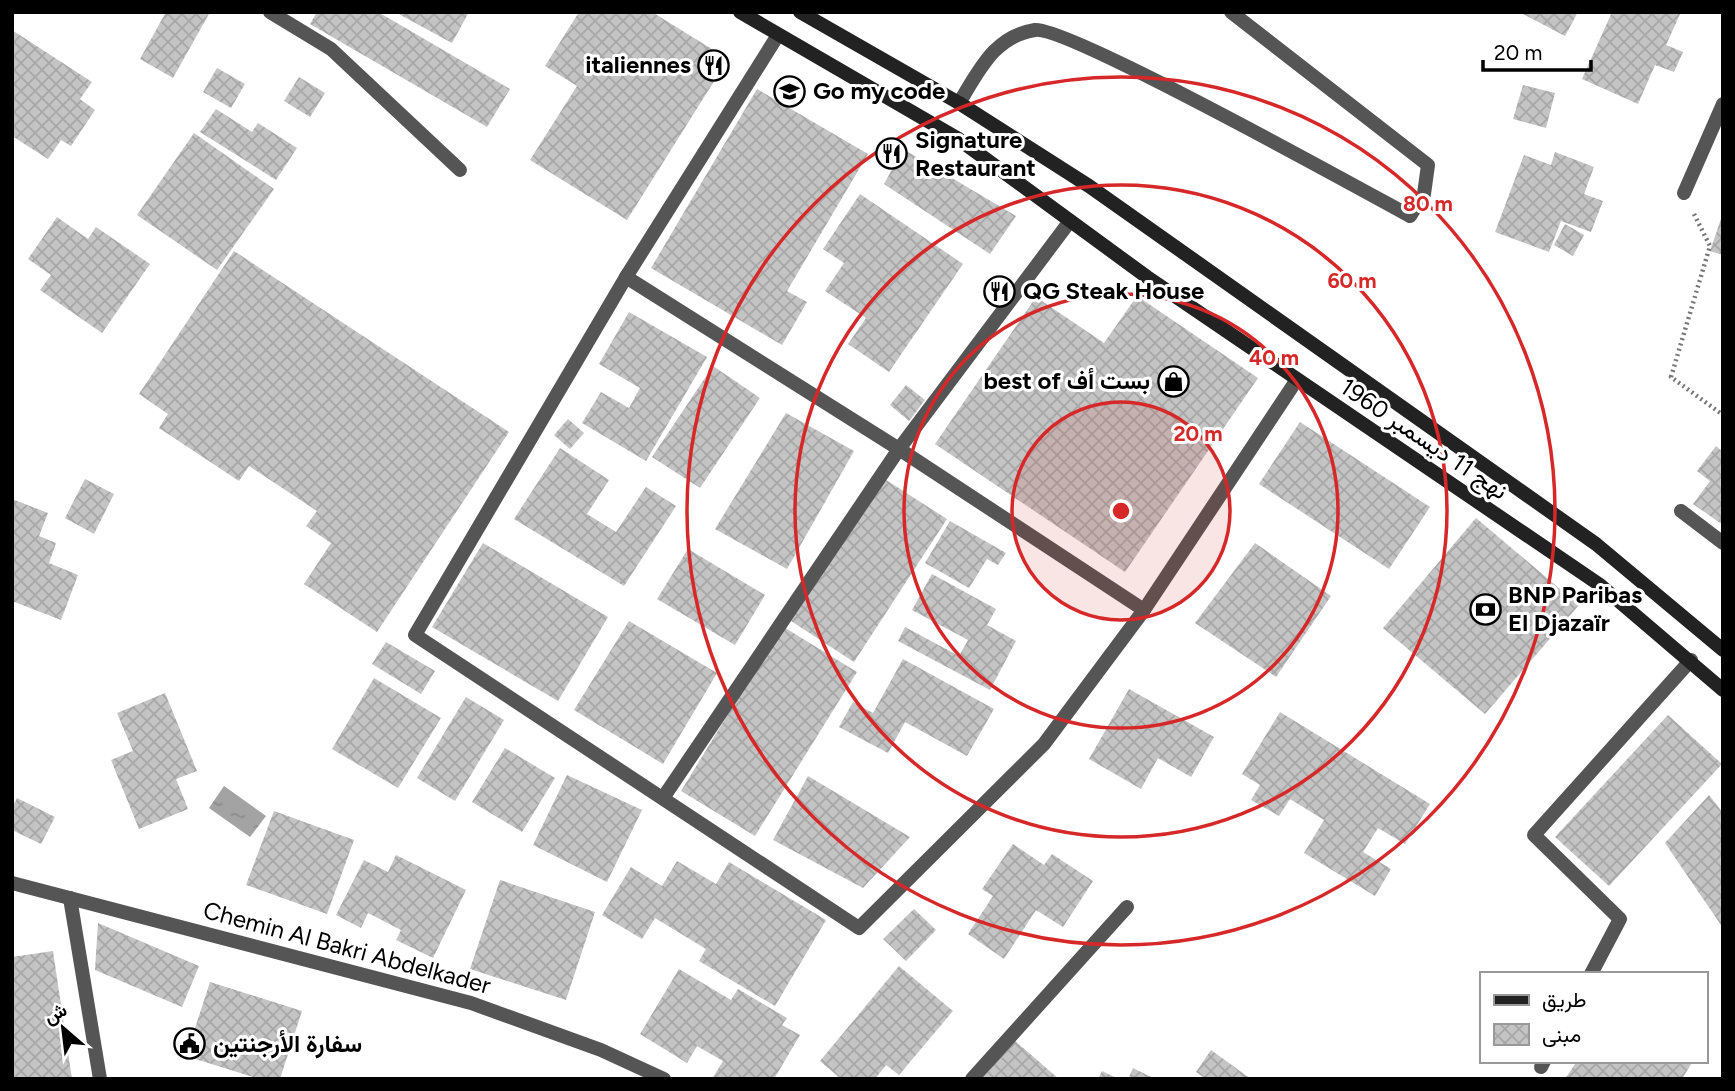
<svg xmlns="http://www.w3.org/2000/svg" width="1735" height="1091" viewBox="0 0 1735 1091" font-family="Figtree,Vazirmatn,sans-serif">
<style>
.water{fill:url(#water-ripples)}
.building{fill:url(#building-cross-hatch)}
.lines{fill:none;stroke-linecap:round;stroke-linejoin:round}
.path{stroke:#777;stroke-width:4.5;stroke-dasharray:2 3.5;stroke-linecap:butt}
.lane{stroke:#555;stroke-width:14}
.street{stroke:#555;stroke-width:14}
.secondary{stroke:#222;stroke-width:14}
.ring{fill:none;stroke:#d62828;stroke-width:3.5}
.labels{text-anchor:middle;stroke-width:6;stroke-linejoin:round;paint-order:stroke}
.poi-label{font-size:24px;font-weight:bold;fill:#000;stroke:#fff;text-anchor:start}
.street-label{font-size:24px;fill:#000;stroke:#fff}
.centre{fill:#d62828;stroke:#fff;stroke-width:3.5}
.ring-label{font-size:21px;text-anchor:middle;font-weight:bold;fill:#d62828;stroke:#fff;stroke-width:6;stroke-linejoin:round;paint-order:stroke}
</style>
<defs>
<pattern id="water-ripples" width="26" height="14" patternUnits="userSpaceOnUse" patternTransform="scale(1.75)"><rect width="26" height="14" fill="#a3a3a3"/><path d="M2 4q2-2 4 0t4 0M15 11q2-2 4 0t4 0" fill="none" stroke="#8b8b8b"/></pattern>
<pattern id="building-cross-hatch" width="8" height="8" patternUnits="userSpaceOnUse" patternTransform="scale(1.75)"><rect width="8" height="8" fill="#c4c4c4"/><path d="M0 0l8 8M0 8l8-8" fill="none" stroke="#a7a7a7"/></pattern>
</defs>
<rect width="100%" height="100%" fill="#fff"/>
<path class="water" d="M224,786l42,30 -16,21 -41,-29z"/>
<g class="building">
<path d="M166,12h44l-37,66 -33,-19z"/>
<path d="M317,12h61l132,77 -23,38 -177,-103z"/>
<path d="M395,12h74l-17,31z"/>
<path d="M579,12h73l76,47 -101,161 -97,-60 47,-74 -32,-20z"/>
<path d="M1519,12h59l-13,24z"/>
<path d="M1612,12h69l-15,33 17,7 -9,20 -19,-7 -17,39 -56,-25z"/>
<path d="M12,30l80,52 -12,17 15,11 -24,36 -10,-6 -13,19 -36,-23z"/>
<path d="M217,68l28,16 -14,24 -28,-16z"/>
<path d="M299,77l26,16 -15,24 -26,-16z"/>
<path d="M1523,85l32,8 -9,35 -33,-9z"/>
<path d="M757,89l111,65 -81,137 20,11 -25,43 -131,-77z"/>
<path d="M216,109l36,23 6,-9 39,25 -21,32 -76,-48z"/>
<path d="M194,133l80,56 -57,81 -80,-55z"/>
<path d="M903,149l113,67 -26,38 -106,-70z"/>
<path d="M1555,152l39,15 -10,27 19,7 -12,31 -30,-11 -12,31 -54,-20 29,-77 27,10z"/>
<path d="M860,194l103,70 -74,108 -41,-28 18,-26 -41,-27 19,-28 -21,-14z"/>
<path d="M1723,213v42l-13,-4z"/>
<path d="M57,217l31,22 8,-12 54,37 -48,69 -62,-43 11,-15 -23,-16z"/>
<path d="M1565,224l19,11 -11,21 -19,-11z"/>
<path d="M234,251l275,181 -132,200 -73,-48 27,-41 -25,-17 11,-15 -68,-45 -10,15 -80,-53 9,-14 -29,-20z"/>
<path d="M1137,296l121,82 -133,194 -190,-128 101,-147 68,46z"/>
<path d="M629,312l78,45 -61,104 -64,-38 19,-31 28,16 11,-20 -41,-24z"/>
<path d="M713,366l47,32 -60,90 -48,-31z"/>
<path d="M906,385l19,15 -16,21 -19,-16z"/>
<path d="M786,413l68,38 -67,118 -72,-40z"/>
<path d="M568,419l16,14 -14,16 -16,-14z"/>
<path d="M1300,422l130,85 -41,62 -130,-85z"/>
<path d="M1716,446l7,6v73l-30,-21 17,-23 -13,-10z"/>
<path d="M560,448l49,32 -22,34 29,18 30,-45 30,19 -52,80 -110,-67z"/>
<path d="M883,478l64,41 -93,143 -63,-41z"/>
<path d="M85,479l29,15 -20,40 -29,-16z"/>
<path d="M12,499l36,14 -9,23 17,7 -7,20 29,12 -17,45 -49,-19z"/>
<path d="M1476,518l103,87 -94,109 -102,-86z"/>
<path d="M950,521l56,32 -8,12 -11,-6 -18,29 -44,-25z"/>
<path d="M483,543l125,74 -50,84 -126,-74z"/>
<path d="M1255,543l76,53 -55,81 -81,-54z"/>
<path d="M688,549l77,46 -30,50 -78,-46z"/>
<path d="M932,574l64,35 -9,16 29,16 -26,49 -92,-49 7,-14 54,29 9,-16 -56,-30z"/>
<path d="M629,621l88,52 -54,91 -89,-54z"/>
<path d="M782,626l75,46 -102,164 -74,-45z"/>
<path d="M386,642l49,29 -14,23 -49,-30z"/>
<path d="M903,659l91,50 -27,47 -62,-34 -17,31 -49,-26 14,-25 20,11z"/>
<path d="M374,678l67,40 -43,70 -66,-39z"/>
<path d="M1129,689l85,48 -23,40 -33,-19 -17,31 -52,-30z"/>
<path d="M165,693l32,78 -21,8 12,30 -49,20 -28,-69 22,-9 -16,-38z"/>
<path d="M466,697l38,23 -49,81 -38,-23z"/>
<path d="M1280,712l150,92 -25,40 -27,-16 -15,24 28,17 -16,27 -71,-43 20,-33 -34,-21 -11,17 -28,-16 9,-15 -18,-11z"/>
<path d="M1668,715l54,49 -113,122 -54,-49z"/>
<path d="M505,748l50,30 -33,54 -50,-30z"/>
<path d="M567,775l75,35 -35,72 -74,-37z"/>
<path d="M808,776l102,61 -47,51 -90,-48z"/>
<path d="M1709,795l14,18v115l-58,-85z"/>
<path d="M17,798l38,19 -14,27 -29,-14v-22z"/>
<path d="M274,811l80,29 -27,74 -81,-29z"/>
<path d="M1013,844l31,21 8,-11 41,27 -30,46 -27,-17 -32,49 -36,-25 25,-38 -11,-7z"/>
<path d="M396,855l70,35 -33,68 -37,-18 5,-10 -33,-17 -7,15 -25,-13 28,-55 24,12z"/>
<path d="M677,861l39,23 13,-22 97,58 -51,86 -76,-45 7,-12 -51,-31 -13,21 -40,-24 29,-48 31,19z"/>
<path d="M500,880l95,32 -29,88 -96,-31z"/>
<path d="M914,909l22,21 -30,31 -23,-22z"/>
<path d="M98,923l101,43 -17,41 -87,-37z"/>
<path d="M53,951l19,128h-60v-122z"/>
<path d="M899,966l54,45 -54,64 -13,-10 -11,14h-34l-21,-18z"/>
<path d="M679,969l52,31 7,-11 49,29 -5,7 18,10 -26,44h-62l11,-18 -26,-15 -10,17 -47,-29z"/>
<path d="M210,982l92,29 -22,68h-21l-73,-23z"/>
<path d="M1014,1040l45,39h-77z"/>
<path d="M1211,1050l40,29h-45l-10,-7z"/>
<path d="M1577,1061h116l-11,18h-117z"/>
<path d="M1133,1068l22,11h-27z"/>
<path d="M1102,1071l17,8h-21z"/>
</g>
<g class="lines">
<path class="path" d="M1694,214l16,32 -39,131 52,38"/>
<g class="lane">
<path d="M959,103c20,-32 35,-67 76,-73 32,-4 327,160 375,186l14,-22 4,-29 -197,-153"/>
<path d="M1681,511l42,32"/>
<path d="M1591,974l29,-55 -86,-84 157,-175"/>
<path d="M1541,1067l3,-6"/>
<path d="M972,1079l155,-172"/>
</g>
<g class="street">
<path d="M270,12l61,37 129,121"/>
<path d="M778,35l-152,242 -211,358 444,293 185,-184 100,-134 152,-229"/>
<path d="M1684,193l39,-89"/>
<path d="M626,277l273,172 245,161"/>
<path d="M663,798l236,-349 171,-228"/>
<path d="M12,883l459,120 130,47 63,29"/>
<path d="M70,898l30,181"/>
</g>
<g class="secondary">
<path d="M740,12l217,126 190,139 453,308 123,105"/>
<path d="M800,12l159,91 130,83 507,358 127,106"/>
</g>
</g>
<circle cx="1121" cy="511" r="109" fill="#d62828" fill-opacity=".12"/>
<g class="ring">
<circle cx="1121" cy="511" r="109"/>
<circle cx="1121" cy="511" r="217"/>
<circle cx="1121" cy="511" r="326"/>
<circle cx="1121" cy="511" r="434"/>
</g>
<defs>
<symbol id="restaurant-ring" viewBox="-11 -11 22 22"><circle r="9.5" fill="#fff" stroke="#000" stroke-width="1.5"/><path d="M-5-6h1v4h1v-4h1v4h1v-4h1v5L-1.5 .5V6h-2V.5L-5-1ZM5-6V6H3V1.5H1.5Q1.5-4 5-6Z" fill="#000"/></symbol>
<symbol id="school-ring" viewBox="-11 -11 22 22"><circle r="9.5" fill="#fff" stroke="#000" stroke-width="1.5"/><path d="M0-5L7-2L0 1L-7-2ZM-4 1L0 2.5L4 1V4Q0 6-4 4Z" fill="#000"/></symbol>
<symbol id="shop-ring" viewBox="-11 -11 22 22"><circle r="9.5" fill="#fff" stroke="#000" stroke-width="1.5"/><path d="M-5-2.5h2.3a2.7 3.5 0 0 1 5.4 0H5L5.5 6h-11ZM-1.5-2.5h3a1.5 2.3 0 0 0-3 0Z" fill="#000"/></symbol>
<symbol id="bank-ring" viewBox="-11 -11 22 22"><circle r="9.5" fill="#fff" stroke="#000" stroke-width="1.5"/><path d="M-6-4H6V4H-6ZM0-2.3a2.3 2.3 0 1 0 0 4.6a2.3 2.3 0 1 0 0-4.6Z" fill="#000"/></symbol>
<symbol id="civic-ring" viewBox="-11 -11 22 22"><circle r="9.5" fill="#fff" stroke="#000" stroke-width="1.5"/><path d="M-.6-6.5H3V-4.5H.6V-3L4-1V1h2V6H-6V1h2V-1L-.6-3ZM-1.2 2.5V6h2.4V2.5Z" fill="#000"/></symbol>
</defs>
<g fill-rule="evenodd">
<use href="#restaurant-ring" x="696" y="48" width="35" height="35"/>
<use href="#school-ring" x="772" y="74" width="35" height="35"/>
<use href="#restaurant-ring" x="874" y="136" width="35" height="35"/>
<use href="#restaurant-ring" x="982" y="274" width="35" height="35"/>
<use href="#shop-ring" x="1156" y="364" width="35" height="35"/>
<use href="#bank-ring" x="1468" y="592" width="35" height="35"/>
<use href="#civic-ring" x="172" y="1026" width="35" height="35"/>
</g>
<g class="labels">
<g class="poi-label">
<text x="691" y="73" text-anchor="end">italiennes</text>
<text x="813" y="99">Go my code</text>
<text x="915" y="148">Signature<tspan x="915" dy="28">Restaurant</tspan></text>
<text x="1023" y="299">QG Steak House</text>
<text x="1150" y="389" text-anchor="end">best of بست أف</text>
<text x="1508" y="603">BNP Paribas<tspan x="1508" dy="28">El Djazaïr</tspan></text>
<text x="213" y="1052">سفارة الأرجنتين</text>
</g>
<g class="street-label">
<text transform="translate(1424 439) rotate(34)" y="8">نهج 11 ديسمبر 1960</text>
<text transform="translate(347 948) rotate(15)" y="8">Chemin Al Bakri Abdelkader</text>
</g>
</g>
<circle cx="1121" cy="511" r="10" class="centre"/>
<g class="ring-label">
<text x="1428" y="211">80 m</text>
<text x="1352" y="288">60 m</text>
<text x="1274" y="365">40 m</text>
<text x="1198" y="441">20 m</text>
</g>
<rect width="1735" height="1091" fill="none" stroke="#000000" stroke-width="28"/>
<rect x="1480" y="972" width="228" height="91" fill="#ffffff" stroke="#999999" stroke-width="2"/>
<rect x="1494" y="995" width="35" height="10" fill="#222222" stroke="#999999" stroke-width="2"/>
<text x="1542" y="1007" font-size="21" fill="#000000">طريق</text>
<rect x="1494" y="1024" width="35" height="21" fill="url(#building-cross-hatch)" stroke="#999999" stroke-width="2"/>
<text x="1542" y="1042" font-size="21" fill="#000000">مبنى</text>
<g transform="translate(63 1028) rotate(332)" stroke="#ffffff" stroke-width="5" paint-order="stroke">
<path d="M0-5L12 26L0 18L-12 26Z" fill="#000000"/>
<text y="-10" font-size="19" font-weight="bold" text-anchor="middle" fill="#000000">ش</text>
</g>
<path d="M1483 60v10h108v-10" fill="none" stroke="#000000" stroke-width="3.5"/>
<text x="1494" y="60" font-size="21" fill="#000000" stroke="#ffffff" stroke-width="5" paint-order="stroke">20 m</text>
</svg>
